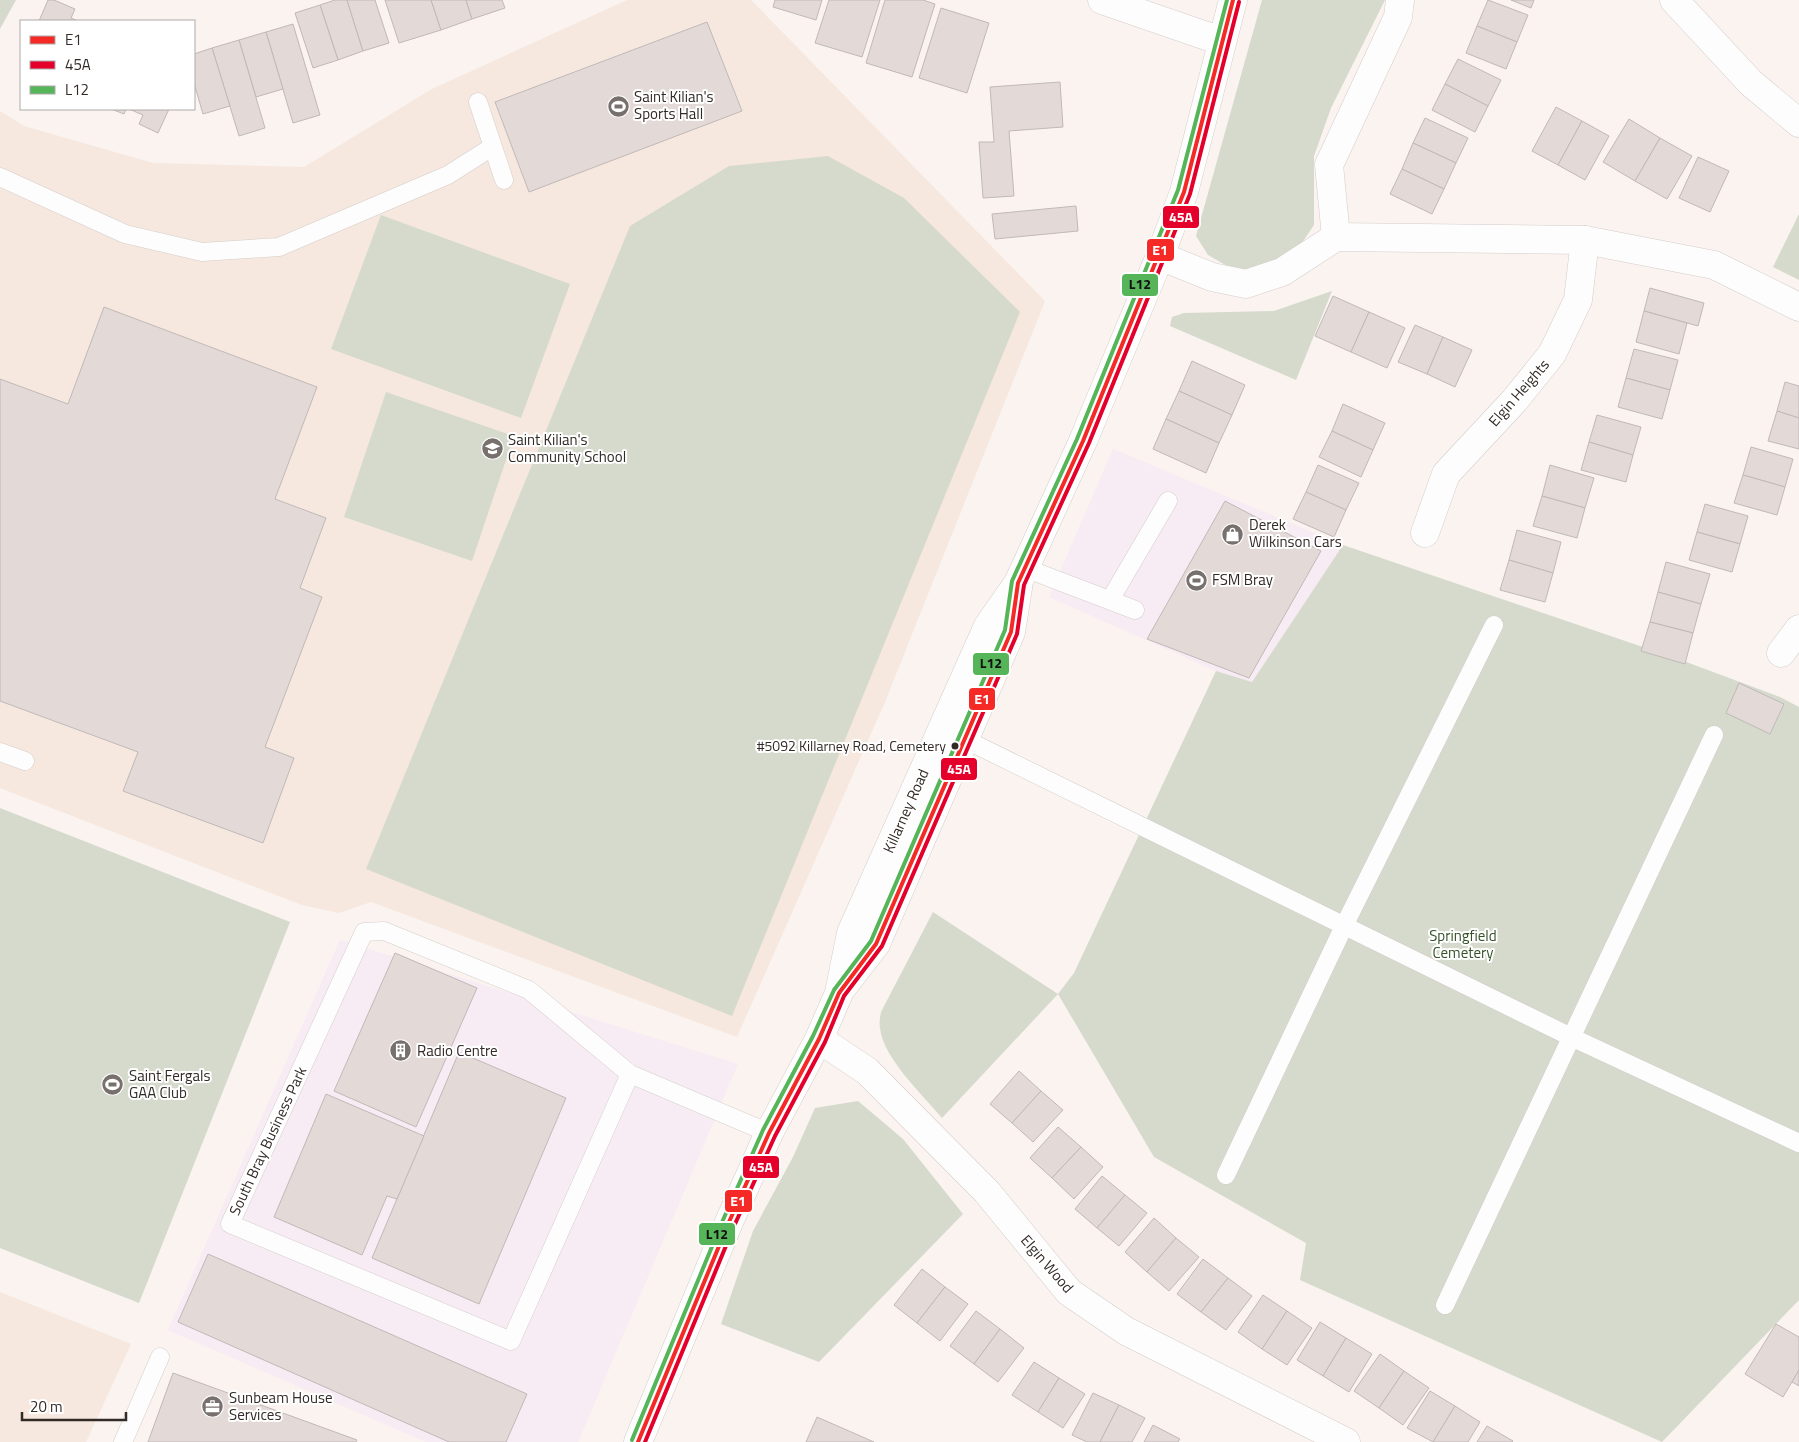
<svg xmlns="http://www.w3.org/2000/svg" width="1799" height="1442" viewBox="0 0 1799 1442" font-family="'Titillium Web',sans-serif">
<style>
.commercial{fill:#f7ebf4}
.education{fill:#f6e8de}
.green{fill:#d5dacc}
.building{fill:#e3d9d7;stroke:#c0b9b8}
.lines{fill:none;stroke-linecap:round;stroke-linejoin:round}
.service-casing{stroke:#d4cdca;stroke-width:19}
.minor-casing{stroke:#d4cdca;stroke-width:29}
.secondary-casing{stroke:#d4cdca;stroke-width:29}
.service{stroke:#fefdfd;stroke-width:18}
.minor{stroke:#fefdfd;stroke-width:28}
.secondary{stroke:#fefdfd;stroke-width:28}
.bus-1-casing{stroke:#fff;stroke-width:8}
.bus-2-casing{stroke:#fff;stroke-width:8}
.bus-3-casing{stroke:#fff;stroke-width:8}
.bus-1{stroke:#f52a26;stroke-width:4}
.bus-2{stroke:#e4002b;stroke-width:4}
.bus-3{stroke:#56b559;stroke-width:4}
.bus-dot{fill:#312a27;stroke:#fff;stroke-width:2}
.labels{text-anchor:middle;stroke-width:4;stroke-linejoin:round;paint-order:stroke}
.bus-label{font-size:14px;fill:#312a27;stroke:#fff;text-anchor:end}
.poi-label{font-size:15px;fill:#312a27;stroke:#fff;text-anchor:start}
.street-label{font-size:15px;fill:#312a27;stroke:#fff}
.park-label{font-size:15px;fill:#345128;stroke:#fff}
.line-badge{stroke:#fff;stroke-width:2}
.badge-label{font-size:14px;text-anchor:middle;font-weight:bold;fill:#fff}
.pale-badge-label{font-size:14px;text-anchor:middle;font-weight:bold;fill:#111}
</style>
<rect width="100%" height="100%" fill="#faf3f0"/>
<g class="commercial">
<path d="M1113,449l230,96 -91,137 -36,-11 -167,-74z"/>
<path d="M340,940l398,124 -160,378h-152l-258,-112z"/>
</g>
<g class="education">
<path d="M627,0h124l294,301 -160,401 -148,335 -366,-135 -32,11 -37,-8 -302,-117v-677l24,15 129,37 151,4 128,-78z"/>
<path d="M0,1292l131,52 -45,98h-86z"/>
</g>
<g class="green">
<path d="M0,0h16l-16,29z"/>
<path d="M1262,0h123l-54,108 -17,48v69l-25,37 -39,11 -21,-6 -21,-12 -12,-19z"/>
<path d="M828,156l76,42 116,114 -288,704 -366,-147 264,-643 99,-60z"/>
<path d="M1799,214v66l-26,-13z"/>
<path d="M381,215l189,69 -49,134 -190,-69z"/>
<path d="M1332,291l-36,89 -126,-54 2,-9 12,-4 90,-2z"/>
<path d="M386,392l128,44 -42,125 -128,-44z"/>
<path d="M1343,545l338,115 99,37 19,10v593l-137,142 -362,-162 6,-37 -152,-86 -96,-163 -116,124c-19,-23 -59,-60 -62,-90 -1,-5 0,-11 1,-16l52,-100 125,82 16,-21 142,-302 36,11z"/>
<path d="M0,808l290,114 -151,381 -139,-55z"/>
<path d="M858,1101l45,38 60,75 -144,148 -98,-38 32,-93 40,-74 22,-49z"/>
</g>
<g class="building">
<path d="M48,0h6l21,9 -4,9 7,3h-39z"/>
<path d="M335,0h12l16,51 -25,9 -18,-55z"/>
<path d="M347,0h28l14,43 -26,8z"/>
<path d="M385,0h46l10,30 -42,13z"/>
<path d="M431,0h35l6,19 -31,11z"/>
<path d="M466,0h36l3,8 -33,11z"/>
<path d="M775,0h47l-6,20 -43,-13z"/>
<path d="M829,0h51l-18,57 -47,-14z"/>
<path d="M885,0h38l12,4 -23,73 -46,-14z"/>
<path d="M1488,0l40,15 -11,27 -40,-16z"/>
<path d="M1511,0h23l-3,8z"/>
<path d="M320,5l18,55 -25,8 -18,-55z"/>
<path d="M941,8l48,15 -22,70 -48,-15z"/>
<path d="M707,22l35,89 -213,81 -34,-90z"/>
<path d="M293,24l27,91 -27,8 -27,-91z"/>
<path d="M1477,26l40,16 -11,27 -40,-16z"/>
<path d="M266,32l17,57 -27,8 -17,-57z"/>
<path d="M239,40l26,88 -26,8 -27,-88z"/>
<path d="M212,48l18,58 -27,8 -9,-31v-29z"/>
<path d="M1458,59l43,21 -13,26 -43,-22z"/>
<path d="M1060,82l3,45 -54,4 5,65 -31,2 -4,-56h15l-4,-55z"/>
<path d="M1445,84l43,22 -13,26 -43,-22z"/>
<path d="M1556,107l26,14 -24,44 -26,-14z"/>
<path d="M111,109h15l-2,5z"/>
<path d="M129,109h40l-11,24 -19,-9 4,-9z"/>
<path d="M1425,118l43,20 -12,25 -43,-20z"/>
<path d="M1629,119l31,19 -25,43 -32,-19z"/>
<path d="M1582,121l27,15 -24,44 -27,-15z"/>
<path d="M1660,138l32,18 -25,43 -32,-18z"/>
<path d="M1413,143l43,20 -12,26 -42,-20z"/>
<path d="M1698,157l31,14 -19,41 -31,-14z"/>
<path d="M1402,169l42,20 -12,25 -42,-20z"/>
<path d="M1076,206l2,25 -83,8 -3,-25z"/>
<path d="M1650,288l54,15 -6,23 -54,-15z"/>
<path d="M1333,296l36,16 -18,40 -36,-16z"/>
<path d="M104,307l213,80 -42,112 51,19 -26,70 22,9 -57,150 29,11 -31,85 -140,-52 15,-39 -138,-51v-322l68,25z"/>
<path d="M1644,311l43,12 -8,31 -43,-12z"/>
<path d="M1369,312l36,16 -18,40 -36,-16z"/>
<path d="M1415,325l28,12 -16,37 -29,-12z"/>
<path d="M1443,337l29,13 -17,37 -28,-13z"/>
<path d="M1634,349l44,11 -8,30 -44,-12z"/>
<path d="M1192,361l53,24 -13,30 -53,-24z"/>
<path d="M1626,378l44,12 -8,29 -44,-12z"/>
<path d="M1785,382l14,4v32l-22,-7z"/>
<path d="M1179,391l53,24 -13,28 -53,-24z"/>
<path d="M1343,404l42,19 -12,27 -41,-19z"/>
<path d="M1777,411l22,7v31l-31,-8z"/>
<path d="M1597,415l44,12 -8,28 -44,-13z"/>
<path d="M1166,419l53,24 -13,30 -53,-24z"/>
<path d="M1332,431l41,19 -12,27 -42,-20z"/>
<path d="M1589,442l44,13 -7,27 -45,-12z"/>
<path d="M1751,447l42,12 -8,28 -42,-12z"/>
<path d="M1318,465l41,18 -13,27 -40,-18z"/>
<path d="M1550,465l44,13 -9,30 -43,-12z"/>
<path d="M1743,475l42,12 -8,28 -43,-12z"/>
<path d="M1306,492l40,18 -12,27 -41,-18z"/>
<path d="M1542,496l43,12 -8,30 -44,-12z"/>
<path d="M1225,501l96,50 -72,127 -102,-39z"/>
<path d="M1705,504l43,12 -8,28 -43,-12z"/>
<path d="M1517,530l44,12 -8,31 -44,-13z"/>
<path d="M1697,532l43,12 -8,28 -43,-12z"/>
<path d="M1509,560l44,13 -8,29 -45,-12z"/>
<path d="M1666,562l44,12 -9,30 -43,-12z"/>
<path d="M1658,592l43,12 -8,29 -43,-11z"/>
<path d="M1650,622l43,11 -8,31 -44,-13z"/>
<path d="M1739,683l45,21 -14,30 -44,-21z"/>
<path d="M395,953l82,35 -61,139 -82,-36z"/>
<path d="M459,1052l107,46 -87,206 -107,-46z"/>
<path d="M1019,1071l22,20 -29,32 -22,-19z"/>
<path d="M1041,1091l22,19 -30,32 -21,-19z"/>
<path d="M326,1094l98,42 -27,63 -10,-3 -25,59 -88,-38z"/>
<path d="M1058,1127l23,20 -29,31 -22,-20z"/>
<path d="M1081,1147l22,20 -29,32 -22,-21z"/>
<path d="M1102,1176l23,19 -28,33 -22,-19z"/>
<path d="M1125,1195l22,18 -28,33 -22,-18z"/>
<path d="M1154,1218l22,20 -29,34 -22,-20z"/>
<path d="M1176,1238l23,19 -30,34 -22,-19z"/>
<path d="M208,1254l319,140 -21,48h-57l-271,-120z"/>
<path d="M1203,1259l25,19 -27,34 -24,-18z"/>
<path d="M922,1269l23,18 -28,36 -23,-18z"/>
<path d="M1228,1278l24,18 -26,34 -25,-18z"/>
<path d="M945,1287l23,17 -28,37 -23,-18z"/>
<path d="M1263,1295l24,16 -25,38 -24,-17z"/>
<path d="M976,1311l24,18 -26,35 -24,-18z"/>
<path d="M1287,1311l25,17 -25,37 -25,-16z"/>
<path d="M1320,1322l26,16 -23,38 -26,-16z"/>
<path d="M1776,1324l23,13v33l-16,27 -38,-23z"/>
<path d="M1000,1329l24,19 -26,34 -24,-18z"/>
<path d="M1346,1338l26,16 -23,38 -26,-16z"/>
<path d="M1380,1354l24,17 -25,37 -25,-17z"/>
<path d="M1034,1362l25,16 -21,34 -26,-17z"/>
<path d="M1799,1370v16l-7,-4z"/>
<path d="M1404,1371l25,17 -26,37 -24,-17z"/>
<path d="M173,1373l184,67 -1,2h-208z"/>
<path d="M1059,1378l26,16 -22,34 -25,-16z"/>
<path d="M1430,1391l25,15 -22,36 -26,-14z"/>
<path d="M1093,1393l26,12 -19,37h-13l-15,-7z"/>
<path d="M1119,1405l26,13 -13,24h-32z"/>
<path d="M1455,1406l25,16 -12,20h-35z"/>
<path d="M817,1417l57,25h-68z"/>
<path d="M1153,1425l27,14 -2,3h-34z"/>
<path d="M1487,1426l26,15 -1,1h-35z"/>
</g>
<g class="lines">
<defs>
<g id="service">
<path d="M478,102l26,78"/>
<path d="M0,177l125,57 77,18 77,-5 169,-72 44,-28"/>
<path d="M1025,568l110,42"/>
<path d="M1110,600l58,-99"/>
<path d="M956,735l615,302 228,106"/>
<path d="M0,752l25,9"/>
<path d="M630,1074l-119,267 -281,-117 134,-292 20,-1 145,59 101,84 139,59"/>
<path d="M1226,1175l119,-251 149,-299"/>
<path d="M1445,1305l269,-570"/>
<path d="M123,1442l37,-85"/>
</g>
<g id="minor">
<path d="M1102,0l119,41"/>
<path d="M1674,0l77,83 48,40"/>
<path d="M1336,237l-7,-72 69,-148 2,-17"/>
<path d="M1160,256l52,21 34,7 36,-12 54,-35 249,3 129,25 85,42"/>
<path d="M1425,533l21,-59 68,-73 38,-47 26,-54 7,-60"/>
<path d="M1781,653l18,-24"/>
<path d="M819,1039l48,32 120,121 82,100 57,39 220,111"/>
</g>
<g id="secondary">
<path d="M842,988l34,-44 135,-312 7,-44"/>
<path d="M638,1442l91,-220 40,-89 50,-94 20,-46 12,-60 137,-307 30,-43 7,-15 58,-127 77,-185 24,-64 49,-192"/>
</g>
</defs>
<use href="#service" class="service-casing"/>
<use href="#minor" class="minor-casing"/>
<use href="#secondary" class="secondary-casing"/>
<use href="#service" class="service"/>
<use href="#minor" class="minor"/>
<use href="#secondary" class="secondary"/>
<defs>
<path id="bus-1" d="M638,1442l91,-220 40,-89 50,-94 20,-46 37,-49 135,-312 7,-49 65,-142 101,-249 49,-192"/>
<path id="bus-2" d="M645,1442l90,-218 40,-88 50,-94 19,-46 38,-50 135,-312 7,-49 65,-142 101,-249 49,-192"/>
<path id="bus-3" d="M632,1440l91,-220 40,-90 50,-94 21,-46 37,-49 134,-311 7,-49 65,-142 101,-249 49,-190"/>
</defs>
<use href="#bus-1" class="bus-1-casing"/>
<use href="#bus-2" class="bus-2-casing"/>
<use href="#bus-3" class="bus-3-casing"/>
<use href="#bus-1" class="bus-1"/>
<use href="#bus-2" class="bus-2"/>
<use href="#bus-3" class="bus-3"/>
</g>
<defs>
<symbol id="stadium-disc" viewBox="-11 -11 22 22"><circle r="9.5" fill="#77706d" stroke="#fff"/><path d="M0-5a6.5 5 0 1 0 0 10a6.5 5 0 1 0 0-10ZM-3.5-1.8h7v3.6h-7Z" fill="#fff"/></symbol>
<symbol id="school-disc" viewBox="-11 -11 22 22"><circle r="9.5" fill="#77706d" stroke="#fff"/><path d="M0-5L7-2L0 1L-7-2ZM-4 1L0 2.5L4 1V4Q0 6-4 4Z" fill="#fff"/></symbol>
<symbol id="shop-disc" viewBox="-11 -11 22 22"><circle r="9.5" fill="#77706d" stroke="#fff"/><path d="M-5-2.5h2.3a2.7 3.5 0 0 1 5.4 0H5L5.5 6h-11ZM-1.5-2.5h3a1.5 2.3 0 0 0-3 0Z" fill="#fff"/></symbol>
<symbol id="building-disc" viewBox="-11 -11 22 22"><circle r="9.5" fill="#77706d" stroke="#fff"/><path d="M-4-6H4V6H1V3H-1V6H-4ZM-2.5-4.3h1.7v1.8h-1.7ZM.8-4.3h1.7v1.8H.8ZM-2.5-1h1.7V.8h-1.7ZM.8-1h1.7V.8H.8Z" fill="#fff"/></symbol>
<symbol id="office-disc" viewBox="-11 -11 22 22"><circle r="9.5" fill="#77706d" stroke="#fff"/><path d="M-6-3h4V-5.5h4V-3h4V5H-6ZM-1-4.5V-3h2v-1.5ZM-6 0V1H6V0Z" fill="#fff"/></symbol>
</defs>
<g fill-rule="evenodd">
<use href="#stadium-disc" x="606" y="94" width="25" height="25"/>
<use href="#school-disc" x="480" y="436" width="25" height="25"/>
<use href="#shop-disc" x="1220" y="522" width="25" height="25"/>
<use href="#stadium-disc" x="1184" y="568" width="25" height="25"/>
<use href="#building-disc" x="388" y="1038" width="25" height="25"/>
<use href="#stadium-disc" x="100" y="1072" width="25" height="25"/>
<use href="#office-disc" x="200" y="1394" width="25" height="25"/>
</g>
<circle class="bus-dot" cx="955" cy="746" r="4.5"/>
<g class="labels">
<g class="bus-label">
<text x="946" y="751">#5092 Killarney Road, Cemetery</text>
</g>
<g class="poi-label">
<text x="634" y="102">Saint Kilian's<tspan x="634" dy="17">Sports Hall</tspan></text>
<text x="508" y="445">Saint Kilian's<tspan x="508" dy="17">Community School</tspan></text>
<text x="1249" y="530">Derek<tspan x="1249" dy="17">Wilkinson Cars</tspan></text>
<text x="1212" y="585">FSM Bray</text>
<text x="417" y="1056">Radio Centre</text>
<text x="129" y="1081">Saint Fergals<tspan x="129" dy="17">GAA Club</tspan></text>
<text x="229" y="1403">Sunbeam House<tspan x="229" dy="17">Services</tspan></text>
</g>
<g class="street-label">
<text transform="translate(1519 393) rotate(-49)" y="5">Elgin Heights</text>
<text transform="translate(906 811) rotate(-66)" y="5">Killarney Road</text>
<text transform="translate(268 1141) rotate(-65)" y="5">South Bray Business Park</text>
<text transform="translate(1047 1264) rotate(49)" y="5">Elgin Wood</text>
</g>
<g class="park-label">
<text x="1463" y="941">Springfield<tspan x="1463" dy="17">Cemetery</tspan></text>
</g>
</g>
<g class="line-badge">
<rect x="1162" y="205" width="38" height="24" rx="5" fill="#e4002b"/>
<rect x="1146" y="238" width="29" height="24" rx="5" fill="#f52a26"/>
<rect x="1121" y="273" width="38" height="24" rx="5" fill="#56b559"/>
<rect x="972" y="652" width="38" height="24" rx="5" fill="#56b559"/>
<rect x="968" y="687" width="28" height="24" rx="5" fill="#f52a26"/>
<rect x="940" y="757" width="38" height="24" rx="5" fill="#e4002b"/>
<rect x="742" y="1155" width="38" height="24" rx="5" fill="#e4002b"/>
<rect x="724" y="1189" width="29" height="24" rx="5" fill="#f52a26"/>
<rect x="698" y="1222" width="38" height="24" rx="5" fill="#56b559"/>
</g>
<g class="badge-label">
<text x="1181" y="222">45A</text>
<text x="1160" y="255">E1</text>
<text x="982" y="704">E1</text>
<text x="959" y="774">45A</text>
<text x="761" y="1172">45A</text>
<text x="738" y="1206">E1</text>
</g>
<g class="pale-badge-label">
<text x="1140" y="289">L12</text>
<text x="991" y="668">L12</text>
<text x="717" y="1239">L12</text>
</g>
<rect x="20" y="20" width="175" height="90" fill="#ffffff" stroke="#adaaa9"/>
<rect x="30" y="36" width="25" height="8" fill="#f52a26" stroke="#adaaa9"/>
<text x="65" y="45" font-size="15" fill="#312a27">E1</text>
<rect x="30" y="61" width="25" height="8" fill="#e4002b" stroke="#adaaa9"/>
<text x="65" y="70" font-size="15" fill="#312a27">45A</text>
<rect x="30" y="86" width="25" height="8" fill="#56b559" stroke="#adaaa9"/>
<text x="65" y="95" font-size="15" fill="#312a27">L12</text>
<path d="M22 1412v8h104v-8" fill="none" stroke="#312a27" stroke-width="2.5"/>
<text x="30" y="1412" font-size="15" fill="#312a27" stroke="#ffffff" stroke-width="4" paint-order="stroke">20 m</text>
</svg>
